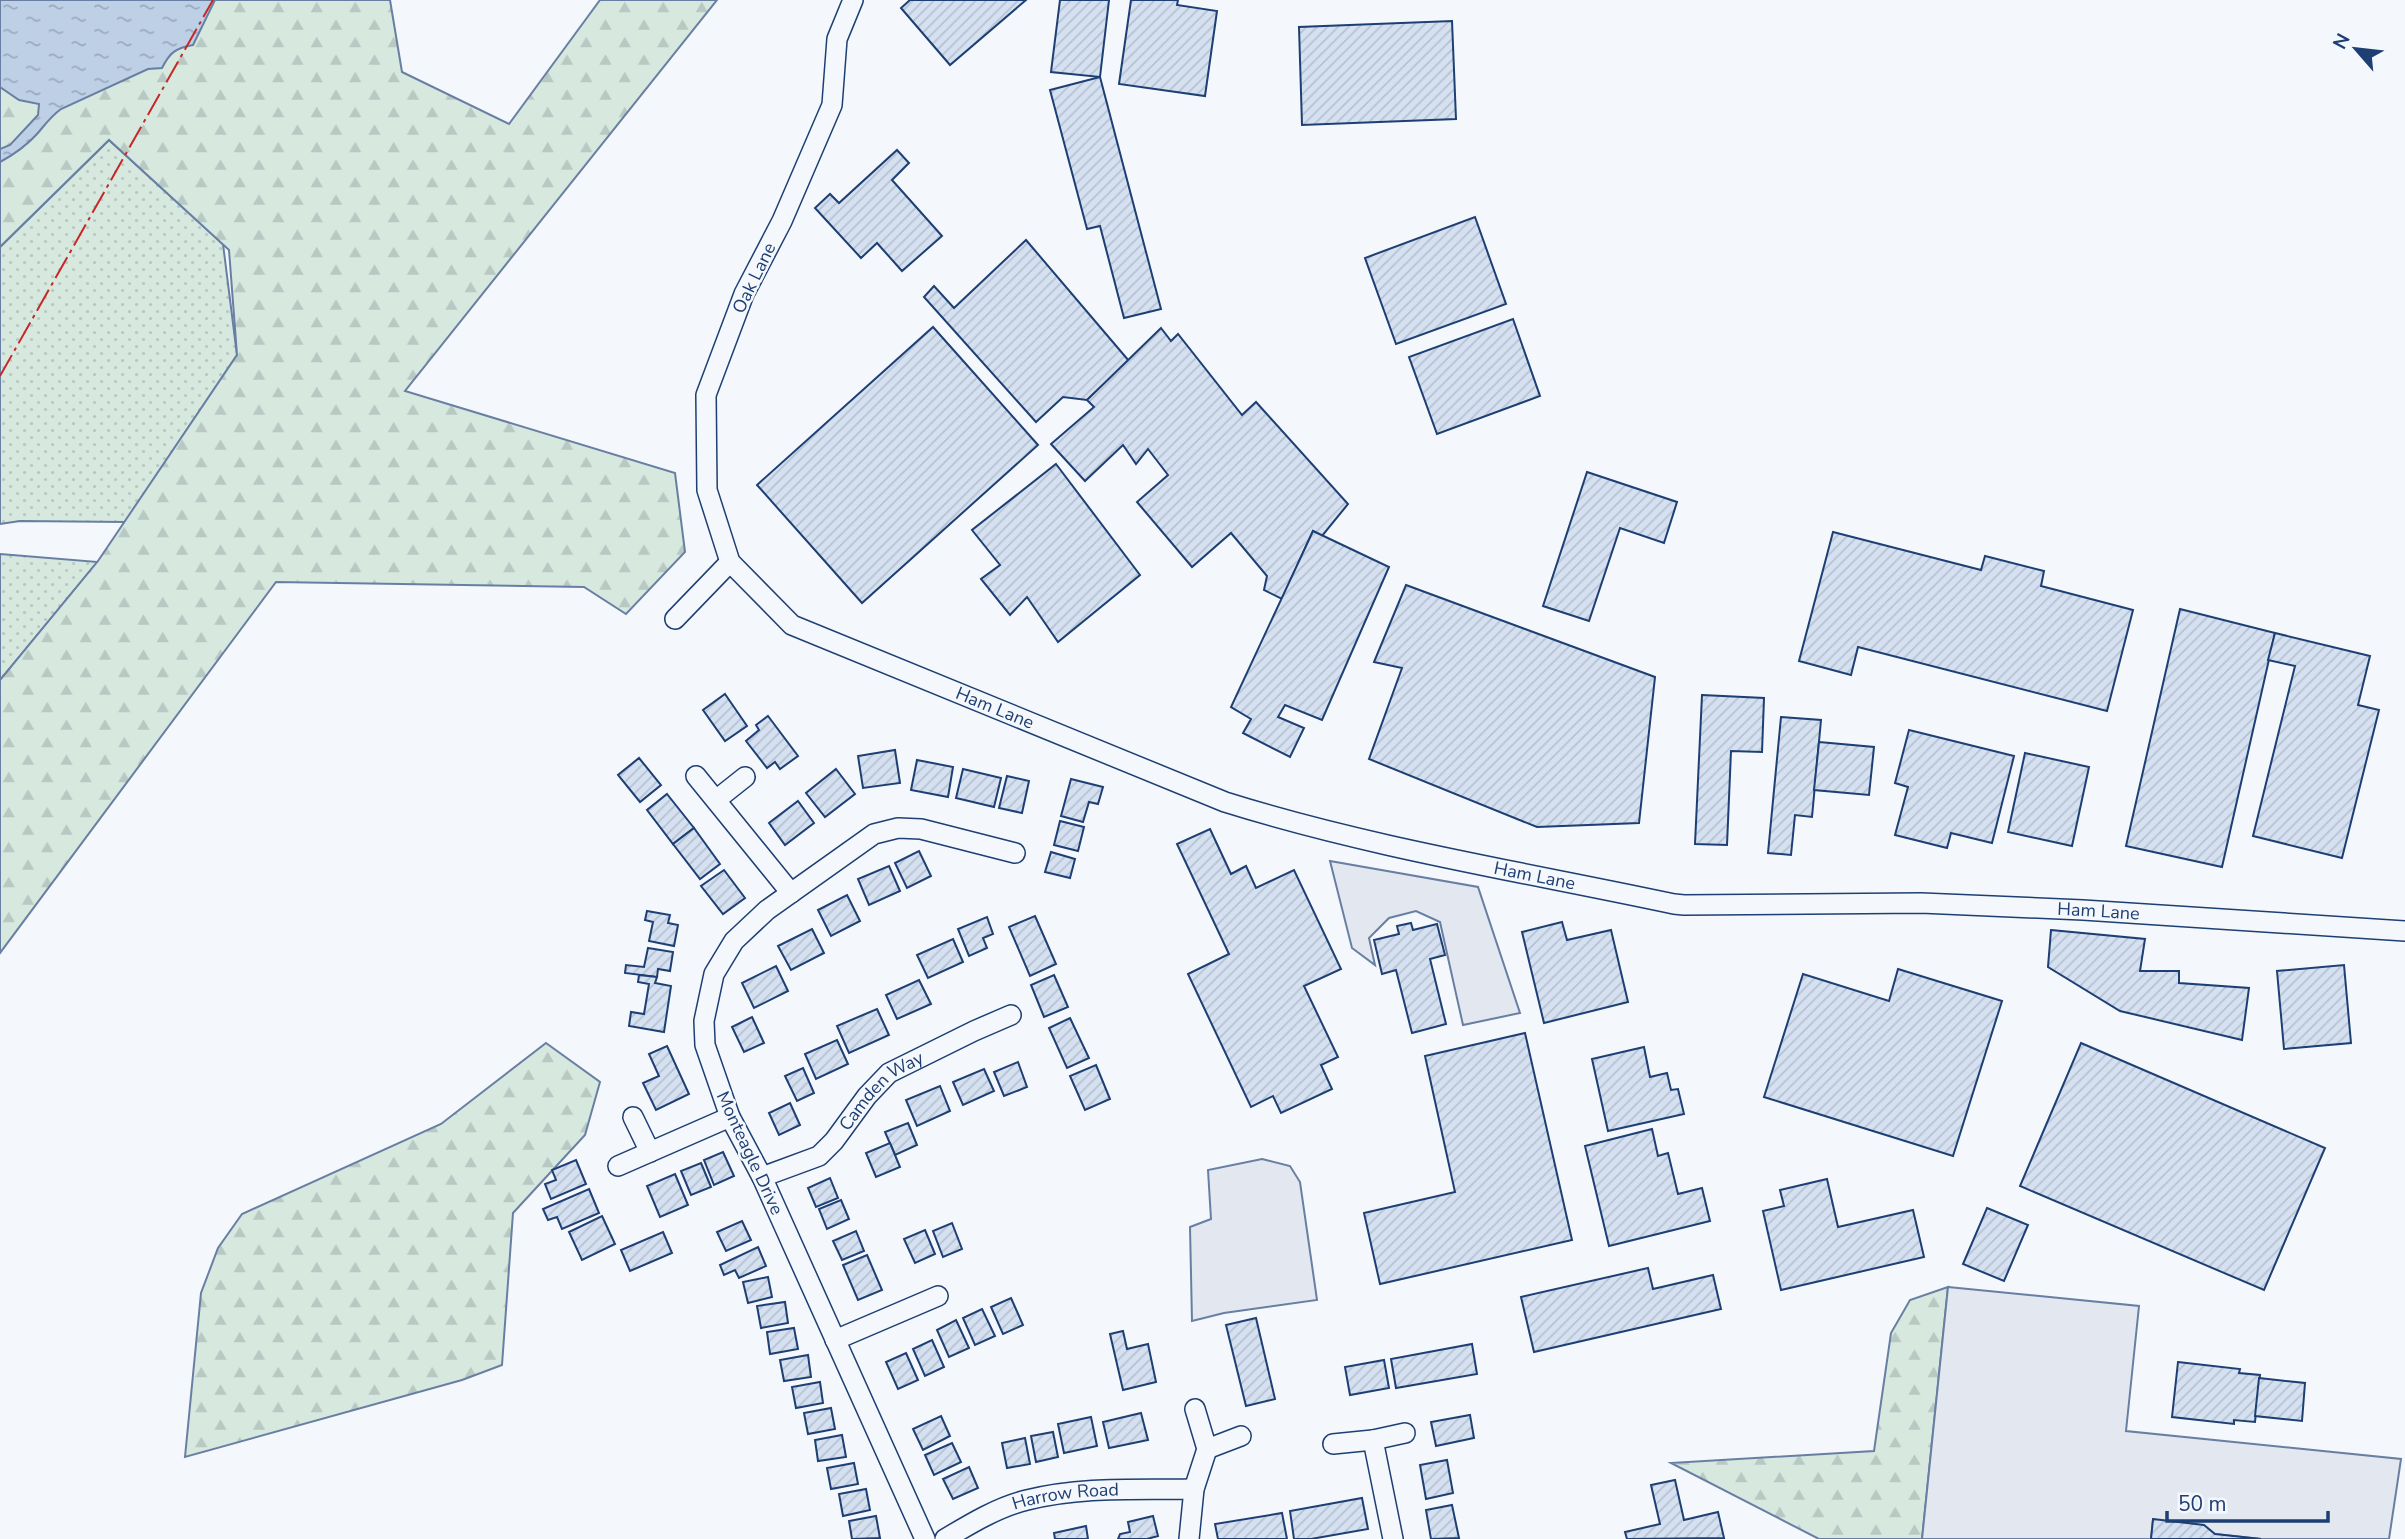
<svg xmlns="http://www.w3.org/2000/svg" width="2405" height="1539" viewBox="0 0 2405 1539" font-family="'Nunito Sans',sans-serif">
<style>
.green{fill:url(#green-dots);stroke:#687fa3;stroke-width:2}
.forest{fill:url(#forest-firs);stroke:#687fa3;stroke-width:2}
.parking{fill:#e3e8f0;stroke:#687fa3;stroke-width:2}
.water{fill:url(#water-ripples);stroke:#687fa3;stroke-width:2}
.building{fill:url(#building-hatch);stroke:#1d3f73;stroke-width:2}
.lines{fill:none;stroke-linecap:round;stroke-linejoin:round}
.street-casing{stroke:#1d3f73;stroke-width:22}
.street{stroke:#f4f7fb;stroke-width:19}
.power{stroke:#c62828;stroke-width:2;stroke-dasharray:24 5 3.5 5;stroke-linecap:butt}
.labels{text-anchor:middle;stroke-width:5;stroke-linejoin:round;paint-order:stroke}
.street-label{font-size:18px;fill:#1d3f73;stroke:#f4f7fb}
</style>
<defs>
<pattern id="green-dots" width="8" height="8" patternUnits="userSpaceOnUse" patternTransform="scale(1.75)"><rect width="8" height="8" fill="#d7e8df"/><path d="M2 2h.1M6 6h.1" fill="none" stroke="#b8c8c3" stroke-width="1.8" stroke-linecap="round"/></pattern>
<pattern id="forest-firs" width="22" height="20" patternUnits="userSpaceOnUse" patternTransform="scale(1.75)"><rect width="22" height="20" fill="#d7e8df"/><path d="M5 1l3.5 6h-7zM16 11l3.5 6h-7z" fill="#b8c8c3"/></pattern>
<pattern id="water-ripples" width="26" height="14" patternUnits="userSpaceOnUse" patternTransform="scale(1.75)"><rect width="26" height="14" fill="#bed0e5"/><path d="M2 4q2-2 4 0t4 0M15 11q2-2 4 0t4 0" fill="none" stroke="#9aaabe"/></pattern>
<pattern id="building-hatch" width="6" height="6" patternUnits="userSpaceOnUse" patternTransform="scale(1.75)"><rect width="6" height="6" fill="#d5e0f0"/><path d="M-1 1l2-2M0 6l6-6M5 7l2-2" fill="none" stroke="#b6c1d1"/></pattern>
</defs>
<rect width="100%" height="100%" fill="#f4f7fb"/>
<g class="green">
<path d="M109,140l114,104 14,111 -112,167 -105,-1 -20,3v-277z"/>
<path d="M0,554l98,8 -98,118z"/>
</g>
<g class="forest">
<path d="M0,0h390l12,72 107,52 91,-124h117l-312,391 270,82 10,79 -59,62 -42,-27 -308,-5 -276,371v-273l98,-119 139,-206 -8,-105 -120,-110 -109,107z"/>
<path d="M546,1043l54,39 -15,53 -72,78 -11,152 -40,15 -277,77 16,-164 17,-45 24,-34 199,-90z"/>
<path d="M1948,1287l-26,252h-103l-148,-76 203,-12 17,-118 19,-33z"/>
</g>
<g class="parking">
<path d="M1330,861l148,26 42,126 -57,12 -23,-103 -24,-11 -27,7 -20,20 6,27 -23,-17z"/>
<path d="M1262,1159l28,7 10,16 17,118 -93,13 -32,8 -2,-94 21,-8 -3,-49z"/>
<path d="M1948,1287l191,19 -13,125 275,28 -12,80h-128l-46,-5 -62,-14 -2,19h-229z"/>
</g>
<path class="water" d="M0,0h215l-22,45c-17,3 -23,7 -31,23l-14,1 -87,40c-11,8 -16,16 -24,25 -10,11 -24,21 -37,28v-13l10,-4 28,-30 1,-11 -20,-4 -19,-13z"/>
<g class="building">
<path d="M910,0h116l-76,65 -49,-57z"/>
<path d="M1060,0h49l-9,77 -49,-5z"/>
<path d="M1131,0h47l-1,5 40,6 -12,85 -86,-12z"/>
<path d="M1452,21l4,98 -154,6 -3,-98z"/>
<path d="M1100,77l61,232 -37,9 -24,-92 -13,3 -37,-139z"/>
<path d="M897,150l12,13 -17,17 50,56 -40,35 -25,-28 -16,15 -46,-50 15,-14 9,9z"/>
<path d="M1475,217l31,87 -110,40 -31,-86z"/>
<path d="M1026,240l103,121 -42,39 -24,-3 -27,25 -112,-125 10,-11 20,22z"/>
<path d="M1513,319l27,77 -103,38 -28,-77z"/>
<path d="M933,327l105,118 -176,158 -105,-118z"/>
<path d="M1161,328l10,13 7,-7 64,81 14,-13 92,102 -26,32 -9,-5 -31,68 -18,-9 3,-14 -36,-43 -39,34 -55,-65 31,-27 -20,-26 -12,15 -13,-19 -38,36 -34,-37 43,-37 -7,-7z"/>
<path d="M1056,464l84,111 -82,67 -31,-45 -17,18 -29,-36 19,-14 -28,-35z"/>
<path d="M1587,472l90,30 -13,41 -44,-15 -31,93 -46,-15z"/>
<path d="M1313,531l76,36 -67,153 -37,-15 -7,12 26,11 -14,29 -47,-24 8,-14 -20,-12z"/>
<path d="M1833,532l148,38 4,-14 59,15 -3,15 92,24 -26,101 -249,-64 -7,28 -52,-14z"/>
<path d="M1406,585l249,92 -16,146 -102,4 -168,-68 33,-91 -28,-6z"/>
<path d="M2180,609l95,24 -53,234 -96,-21z"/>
<path d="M2275,633l95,23 -12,49 21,5 -37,148 -89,-22 42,-170 -27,-6z"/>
<path d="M725,694l22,32 -22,15 -22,-31z"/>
<path d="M1702,695l62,3 -2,54 -31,-1 -4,94 -32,-1z"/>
<path d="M768,716l30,40 -18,13 -5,-7 -8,6 -21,-27 13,-11 -3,-5z"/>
<path d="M1781,717l40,3 -9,97 -17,-2 -4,40 -23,-2z"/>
<path d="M1909,730l105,26 -22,87 -41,-10 -4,15 -52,-13 13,-48 -13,-4z"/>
<path d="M1819,742l55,5 -5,48 -55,-5z"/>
<path d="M895,750l5,33 -37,5 -5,-32z"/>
<path d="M2025,753l64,14 -17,79 -64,-14z"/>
<path d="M639,758l22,27 -21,17 -22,-27z"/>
<path d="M917,760l36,7 -5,30 -37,-7z"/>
<path d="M836,769l19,25 -30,23 -19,-24z"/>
<path d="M963,769l38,9 -7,29 -38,-9z"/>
<path d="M1007,776l22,5 -7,32 -23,-5z"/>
<path d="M1071,779l32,8 -5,17 -9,-2 -6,20 -22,-6z"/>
<path d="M667,794l27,34 -21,16 -26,-34z"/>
<path d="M798,801l16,22 -29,22 -16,-22z"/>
<path d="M1060,821l24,6 -6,24 -24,-6z"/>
<path d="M694,828l26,36 -20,15 -27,-35z"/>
<path d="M1210,829l21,45 15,-8 10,22 38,-18 47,99 -37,17 34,71 -17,8 11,24 -51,24 -8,-17 -22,11 -63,-133 41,-20 -52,-110z"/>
<path d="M919,851l12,25 -24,12 -12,-25z"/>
<path d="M1051,852l24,7 -5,19 -25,-6z"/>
<path d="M889,866l11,25 -31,14 -11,-26z"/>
<path d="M724,870l21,28 -22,16 -22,-28z"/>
<path d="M847,895l13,26 -29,15 -13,-26z"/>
<path d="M647,911l23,4 -2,8 10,2 -4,21 -25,-5 4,-19 -8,-2z"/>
<path d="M1035,916l21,48 -26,12 -21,-49z"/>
<path d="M987,917l6,17 -10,4 4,10 -18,8 -11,-27z"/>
<path d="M1562,922l5,18 44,-10 17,72 -84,21 -22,-91z"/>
<path d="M1411,923l2,7 24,-6 8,31 -15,4 16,65 -34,9 -16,-63 -14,4 -8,-34 25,-6 -2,-8z"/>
<path d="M812,929l12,24 -33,17 -13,-24z"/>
<path d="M2051,930l94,9 -5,32h39v12l70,5 -7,52 -122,-29 -72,-44z"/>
<path d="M953,939l10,23 -35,16 -11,-23z"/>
<path d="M648,948l25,4 -3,19 -12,-2 -1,8 -32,-4 1,-8 18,2z"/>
<path d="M2344,965l7,78 -67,6 -7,-78z"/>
<path d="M776,966l12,25 -34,17 -12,-25z"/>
<path d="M1898,969l104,32 -49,155 -189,-59 39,-123 86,27z"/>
<path d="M639,975l18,2 -2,6 16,3 -7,46 -35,-6 2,-14 13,2 5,-30 -11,-2z"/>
<path d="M1054,975l14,32 -24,10 -13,-32z"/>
<path d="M919,980l12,24 -34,15 -11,-24z"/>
<path d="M877,1009l12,26 -40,18 -12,-27z"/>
<path d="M752,1017l12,26 -20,9 -12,-25z"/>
<path d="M1070,1018l19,40 -22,10 -18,-40z"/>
<path d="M1525,1033l47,207 -192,44 -16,-71 91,-21 -30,-136z"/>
<path d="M837,1040l11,24 -32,15 -11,-25z"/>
<path d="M2081,1043l244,105 -61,142 -244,-104z"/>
<path d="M667,1046l22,48 -33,16 -13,-27 16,-7 -10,-22z"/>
<path d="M1644,1047l6,30 17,-4 4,17 7,-1 6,25 -76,17 -16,-72z"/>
<path d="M1018,1062l9,25 -23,9 -10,-24z"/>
<path d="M1096,1065l14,34 -25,11 -15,-34z"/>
<path d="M803,1068l11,25 -17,8 -12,-25z"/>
<path d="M984,1069l10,22 -31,14 -10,-23z"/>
<path d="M940,1086l10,25 -33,15 -11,-26z"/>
<path d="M790,1103l10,22 -21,10 -10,-22z"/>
<path d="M908,1123l9,22 -22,10 -10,-23z"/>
<path d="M1652,1129l6,27 10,-3 10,41 24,-6 8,33 -101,25 -24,-100z"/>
<path d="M890,1143l10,24 -24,10 -10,-24z"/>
<path d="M723,1152l11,24 -20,9 -10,-25z"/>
<path d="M576,1160l10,24 -35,15 -6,-15 11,-4 -4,-10z"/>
<path d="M701,1163l10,24 -20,8 -10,-24z"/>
<path d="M675,1174l13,31 -28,12 -13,-31z"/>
<path d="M830,1178l8,20 -22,9 -8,-19z"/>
<path d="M1827,1179l11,48 75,-17 11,47 -143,33 -18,-79 21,-5 -4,-16z"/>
<path d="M589,1189l10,24 -37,16 -5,-12 -9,3 -5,-11z"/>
<path d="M841,1200l8,19 -22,10 -8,-20z"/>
<path d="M1987,1208l41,17 -24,56 -41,-17z"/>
<path d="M602,1216l13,28 -33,16 -13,-28z"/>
<path d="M742,1221l9,19 -25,11 -9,-19z"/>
<path d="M952,1223l10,26 -19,8 -10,-26z"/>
<path d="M925,1230l10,24 -20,9 -11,-24z"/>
<path d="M856,1231l8,20 -22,9 -9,-19z"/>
<path d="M663,1232l9,21 -42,18 -9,-21z"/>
<path d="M758,1247l8,19 -27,12 -4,-8 -11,5 -4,-10z"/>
<path d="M867,1255l15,35 -24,10 -15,-35z"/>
<path d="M1648,1268l5,21 60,-14 8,34 -187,43 -13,-55z"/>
<path d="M768,1277l4,20 -24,6 -5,-21z"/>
<path d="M1011,1298l12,27 -20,9 -12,-27z"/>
<path d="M785,1302l3,21 -27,5 -4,-22z"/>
<path d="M982,1309l13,27 -20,9 -12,-27z"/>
<path d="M1256,1318l19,81 -29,7 -20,-81z"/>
<path d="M956,1320l13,28 -20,9 -12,-27z"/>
<path d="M794,1328l4,21 -28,5 -3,-22z"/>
<path d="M1123,1331l4,18 21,-5 8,38 -33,8 -13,-56z"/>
<path d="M932,1340l12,27 -19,9 -12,-27z"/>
<path d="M1472,1344l5,30 -81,14 -5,-29z"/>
<path d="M906,1353l12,27 -20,9 -12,-27z"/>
<path d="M808,1355l3,22 -27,4 -4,-21z"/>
<path d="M1384,1360l5,28 -39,7 -5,-28z"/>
<path d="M2178,1362l62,7 -1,4 21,2 -5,47 -21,-2v4l-62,-7z"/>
<path d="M2259,1378l46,5 -3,38 -47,-5z"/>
<path d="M820,1382l3,21 -27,5 -4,-21z"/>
<path d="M831,1408l4,21 -27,5 -4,-21z"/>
<path d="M1141,1413l7,27 -39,8 -6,-26z"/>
<path d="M1470,1415l4,23 -38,8 -5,-24z"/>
<path d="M941,1416l9,20 -27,14 -10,-21z"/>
<path d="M1091,1417l6,29 -33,7 -6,-29z"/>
<path d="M1053,1432l5,25 -22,5 -5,-26z"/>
<path d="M842,1435l4,22 -28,4 -3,-21z"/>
<path d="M1025,1438l5,26 -23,4 -5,-25z"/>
<path d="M952,1443l9,19 -27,13 -9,-20z"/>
<path d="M1447,1460l6,33 -27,6 -6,-34z"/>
<path d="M854,1463l4,21 -27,5 -4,-21z"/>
<path d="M969,1467l9,21 -25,11 -10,-20z"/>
<path d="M1675,1480l9,40 34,-8 6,26 -97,1 -2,-7 35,-8 -9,-39z"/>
<path d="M866,1489l4,21 -27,6 -4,-22z"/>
<path d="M1362,1498l6,31 -57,10h-17l-4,-28z"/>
<path d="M1452,1505l7,33 -28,1 -5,-29z"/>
<path d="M1282,1513l5,26h-69l-3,-15z"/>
<path d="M876,1516l4,22 -28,1 -3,-18z"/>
<path d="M1153,1516l5,20 -11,3h-29l2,-5 10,-2 -2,-10z"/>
<path d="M2153,1519l51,6 11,9 46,5h-110z"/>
<path d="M1086,1526l2,13h-33l-1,-6z"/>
</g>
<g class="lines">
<defs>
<g id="street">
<path id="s1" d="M853,0l-16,39 -5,66 -50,116 -38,73 -38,101 1,95 23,72 62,63 433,177c147,46 299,70 449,102l10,1 237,-2 162,7 322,21"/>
<path d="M675,619l55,-57"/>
<path d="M696,776l95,117"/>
<path d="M716,800l29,-23"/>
<path d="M633,1117l17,35"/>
<path d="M618,1166l112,-49"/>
<path id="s2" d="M762,1177l57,-21 15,-15 33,-45 22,-23 85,-42 37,-16"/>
<path d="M835,1340l103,-44"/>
<path d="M1373,1440l20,99"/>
<path d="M1333,1444l40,-4 32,-7"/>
<path d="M1207,1449l34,-13"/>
<path d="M925,1539l-163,-362 -32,-60 -25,-72 -1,-24 10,-47 20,-33 33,-31 107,-76 24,-6 23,1 94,24"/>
<path id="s3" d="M945,1539c25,-15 53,-32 82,-39 55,-14 112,-10 167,-11"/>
<path d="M1189,1539l5,-50 13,-40 -12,-40"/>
</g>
</defs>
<use href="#street" class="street-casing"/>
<use href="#street" class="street"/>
<path class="power" d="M0,376l213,-376"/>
</g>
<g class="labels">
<g class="street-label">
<text transform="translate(754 278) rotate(-64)" y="6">Oak Lane</text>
<text dy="6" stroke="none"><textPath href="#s1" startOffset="903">Ham Lane</textPath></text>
<text dy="6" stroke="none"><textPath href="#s1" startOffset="1470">Ham Lane</textPath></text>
<text dy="6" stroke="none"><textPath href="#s1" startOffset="2037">Ham Lane</textPath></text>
<text dy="6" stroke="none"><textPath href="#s2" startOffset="152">Camden Way</textPath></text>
<text transform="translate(750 1153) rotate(65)" y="6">Monteagle Drive</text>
<text dy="6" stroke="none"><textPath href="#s3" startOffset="130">Harrow Road</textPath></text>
</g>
</g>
<g transform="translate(2356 49) rotate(298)" stroke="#f4f7fb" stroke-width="5" paint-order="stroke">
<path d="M0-5L12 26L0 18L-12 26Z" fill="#1d3f73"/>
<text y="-10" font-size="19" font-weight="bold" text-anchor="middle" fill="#1d3f73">N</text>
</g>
<path d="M2167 1511v10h161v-10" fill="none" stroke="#1d3f73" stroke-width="3.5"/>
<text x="2178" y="1511" font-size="21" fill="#1d3f73" stroke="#f4f7fb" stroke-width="5" paint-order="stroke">50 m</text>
</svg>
